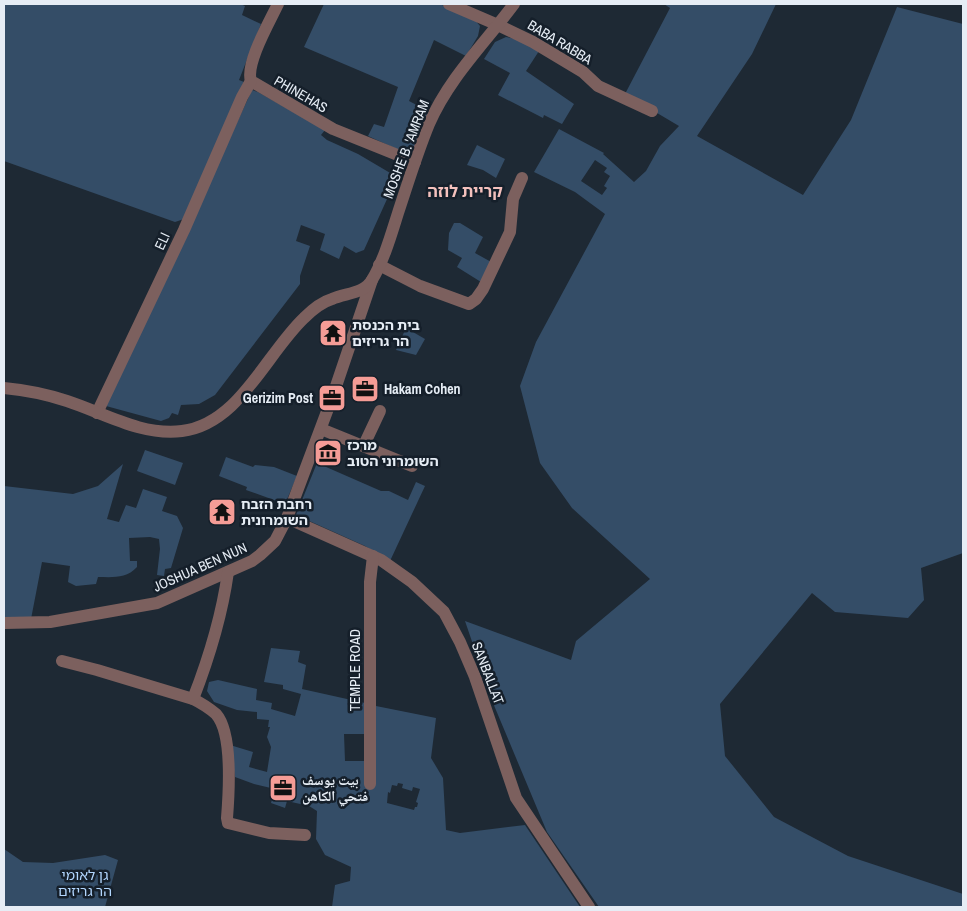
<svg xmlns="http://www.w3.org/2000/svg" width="967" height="911" viewBox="0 0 967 911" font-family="'Archivo Narrow','Noto Naskh Arabic','Noto Sans Hebrew',sans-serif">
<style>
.green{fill:#344d67;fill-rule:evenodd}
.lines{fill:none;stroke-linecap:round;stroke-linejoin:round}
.minor{stroke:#7c605e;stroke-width:12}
.tertiary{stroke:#7c605e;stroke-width:12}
.labels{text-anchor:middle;stroke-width:5;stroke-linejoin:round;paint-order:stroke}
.street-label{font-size:14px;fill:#e6edf5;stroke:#151f2a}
.poi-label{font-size:14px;font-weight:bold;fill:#e6edf5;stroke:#151f2a;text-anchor:start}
.park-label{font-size:14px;fill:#b2d6fe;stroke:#151f2a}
.quarter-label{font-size:16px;font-weight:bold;fill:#f4c1bd;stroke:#151f2a}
</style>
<rect width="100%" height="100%" fill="#1e2934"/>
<g class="green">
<path d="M4,4h236l5,2 -3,9 19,9 -22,56 5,2 -60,137 -9,3 -171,-61z"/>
<path d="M324,4h116l35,16 5,6 -2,10 -12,20 -32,-16 -25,61 23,12 -20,43 -44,-20 6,-12 10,3 14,-40 -94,-40z"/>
<path d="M664,4h112l-24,50 -55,82 106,59 48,-75 46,-113 66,17v529l-42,15 3,32 -16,18 -73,-6 -23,-19 -92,111 5,52 49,61 74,39 115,38v13h-364l-52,-75 -54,-129 -28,-82 106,39 5,-19 74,-62 -78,-71 -32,-45 -20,-77 16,-44 69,-128 -30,-22 -41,-20 25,-43 45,24 -1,1 31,28 12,-11 14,-25 19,-20 -54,-32 45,-86zM595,160l12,8 -3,4 6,4 -6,10 3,2 -5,7 -21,-14z"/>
<path d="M506,37l16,3 17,11 -13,20 48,33 -12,20 -18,-9 -1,3 -45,-23 12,-22 -26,-14 11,-17z"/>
<path d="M252,90l6,2 67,38 -4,5 6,5 31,14 39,23 -33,73 -8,3 -12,-7 -5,13 -19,-9 5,-16 -24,-9 -5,16 14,5 -10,30v8l-85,111 -16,9 -18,1 -3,10 -6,-2 -3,5 -8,3 -55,-15z"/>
<path d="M477,145l28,14 -9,19 -13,-8 -16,-5z"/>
<path d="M454,223h6l23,14 -8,16 18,10 -12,19 -24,-15 5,-9 -14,-8 1,-17z"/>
<path d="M406,328l19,11 -9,16 -20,-5z"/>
<path d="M145,450l38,13 -8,22 -38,-14z"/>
<path d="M226,457l27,10 2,-2 19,2 23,9 -12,28 -39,-14 1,-3 -28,-11z"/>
<path d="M317,463l64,28h8l19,9 8,-18 9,4 -35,75 -25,-15 -69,-31z"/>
<path d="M123,464l-16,55 12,3 7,-17 10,3 7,-19 24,8 -5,14 15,5 6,12 -12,40 -6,1 -1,7 -7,-1 3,-26 -1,-10 -9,-2 -21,1 1,23h7v6c-11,12 -25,10 -39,10l-2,7 -20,2 -8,-4 2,-16 -28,-4 -11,57h-27v-133l69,8 25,-8z"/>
<path d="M271,648l29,3 -2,11 8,3 -4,24 63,14 -1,31h-20l1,27h19l12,-55 60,12 -5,40 12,20 3,52 14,3 65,-8 55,82h-248l3,-22 15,-4 1,-14 -26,-12 -9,-16 1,-28 -8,-5 -22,-5 -2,7 -14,-5 4,-14 -21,-5 -19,-7 -5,-32 23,7 -4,15 18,5 4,-25 -4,-10 3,-10h-2l1,-7 -12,-1v-7l-20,-2 -23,-8 -7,-11 2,-9 9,-2 39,9 -1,11 16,3 -1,6 24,7 6,-22 -18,-5v-4l-19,-3zM398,783l5,1 -1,4 10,3 1,-4 7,2 -4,13 2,1 -1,4h-2l-1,3 -27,-7 1,-11 2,1 2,-8 5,1z"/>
<path d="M4,849l19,13 30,1 52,-8 13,5 -13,47h-101z"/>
</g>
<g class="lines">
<g class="minor">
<path d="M278,4c-8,17 -33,60 -27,77l82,48 82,33"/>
<path d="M449,4l49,21 35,17 50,30 15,14 54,25"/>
<path d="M379,265l41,21 49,18 7,-5 7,-10 27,-57 3,-33 9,-21"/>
<path d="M97,413l87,-183 58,-133 9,-16"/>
<path d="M321,429l91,37"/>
<path d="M364,445l16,-34"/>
<path d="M287,518l94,42 31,22 32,30 16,30 15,35 41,121 73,109"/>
<path d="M4,623l46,-1 107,-19 95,-42 8,-6 15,-14 12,-23 45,-120 40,-118"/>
<path d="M62,661l35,9 96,29c8,4 16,9 23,15 17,19 13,79 11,104l1,5 41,10 36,2"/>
<path d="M193,699c16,-41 29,-84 35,-127"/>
<path d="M370,784v-202l3,-26"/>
</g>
<path class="tertiary" d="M4,388c21,2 42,6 63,13 37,12 74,35 115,30 57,-7 84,-77 122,-113 7,-7 18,-16 28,-19 13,-6 32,-5 40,-19 12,-20 19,-45 26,-67 10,-30 19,-60 31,-89 20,-46 55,-80 85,-120"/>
</g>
<defs>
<symbol id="temple-square" viewBox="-11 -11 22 22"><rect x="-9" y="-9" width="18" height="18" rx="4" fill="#f59c96" stroke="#151f2a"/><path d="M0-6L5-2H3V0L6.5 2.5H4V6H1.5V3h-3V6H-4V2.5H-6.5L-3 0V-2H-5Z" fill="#111"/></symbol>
<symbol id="office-square" viewBox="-11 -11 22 22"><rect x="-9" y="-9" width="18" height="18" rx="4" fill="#f59c96" stroke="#151f2a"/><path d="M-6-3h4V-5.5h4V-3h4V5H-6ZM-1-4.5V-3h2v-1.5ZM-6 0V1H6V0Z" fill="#111"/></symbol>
<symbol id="museum-square" viewBox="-11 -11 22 22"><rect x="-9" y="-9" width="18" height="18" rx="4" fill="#f59c96" stroke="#151f2a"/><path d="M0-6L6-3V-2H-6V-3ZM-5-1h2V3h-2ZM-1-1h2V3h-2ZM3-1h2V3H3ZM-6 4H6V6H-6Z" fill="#111"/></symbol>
</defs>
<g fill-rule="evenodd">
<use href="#temple-square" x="317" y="317" width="32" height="32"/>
<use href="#office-square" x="349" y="373" width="32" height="32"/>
<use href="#office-square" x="316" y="382" width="32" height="32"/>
<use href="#museum-square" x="312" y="437" width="32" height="32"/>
<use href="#temple-square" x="206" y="496" width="32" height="32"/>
<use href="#office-square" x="267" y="772" width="32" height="32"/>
</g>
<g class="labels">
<g class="street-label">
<text transform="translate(560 42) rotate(31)" y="5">BABA RABBA</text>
<text transform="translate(301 94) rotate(30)" y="5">PHINEHAS</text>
<text transform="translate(406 149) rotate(-69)" y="5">MOSHE B. 'AMRAM</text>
<text transform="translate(162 241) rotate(-65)" y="5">ELI</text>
<text transform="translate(200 567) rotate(-24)" y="5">JOSHUA BEN NUN</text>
<text transform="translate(355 670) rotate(-90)" y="5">TEMPLE ROAD</text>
<text transform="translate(488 673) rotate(69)" y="5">SANBALLAT</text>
</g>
<g class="poi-label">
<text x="352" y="330">בית הכנסת<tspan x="352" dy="16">הר גריזים</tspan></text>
<text x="384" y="394">Hakam Cohen</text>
<text x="313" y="403" text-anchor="end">Gerizim Post</text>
<text x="347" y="450">מרכז<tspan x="347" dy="16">השומרוני הטוב</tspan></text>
<text x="241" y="509">רחבת הזבח<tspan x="241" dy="16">השומרונית</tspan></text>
<text x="302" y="785">بيت يوسف<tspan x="302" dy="16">فتحي الكاهن</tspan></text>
</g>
<g class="park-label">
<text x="85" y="880">גן לאומי<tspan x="85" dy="16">הר גריזים</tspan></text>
</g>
<g class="quarter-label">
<text x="465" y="197">קריית לוזה</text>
</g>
</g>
<rect width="967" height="911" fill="none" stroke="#e6edf5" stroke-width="10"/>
</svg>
